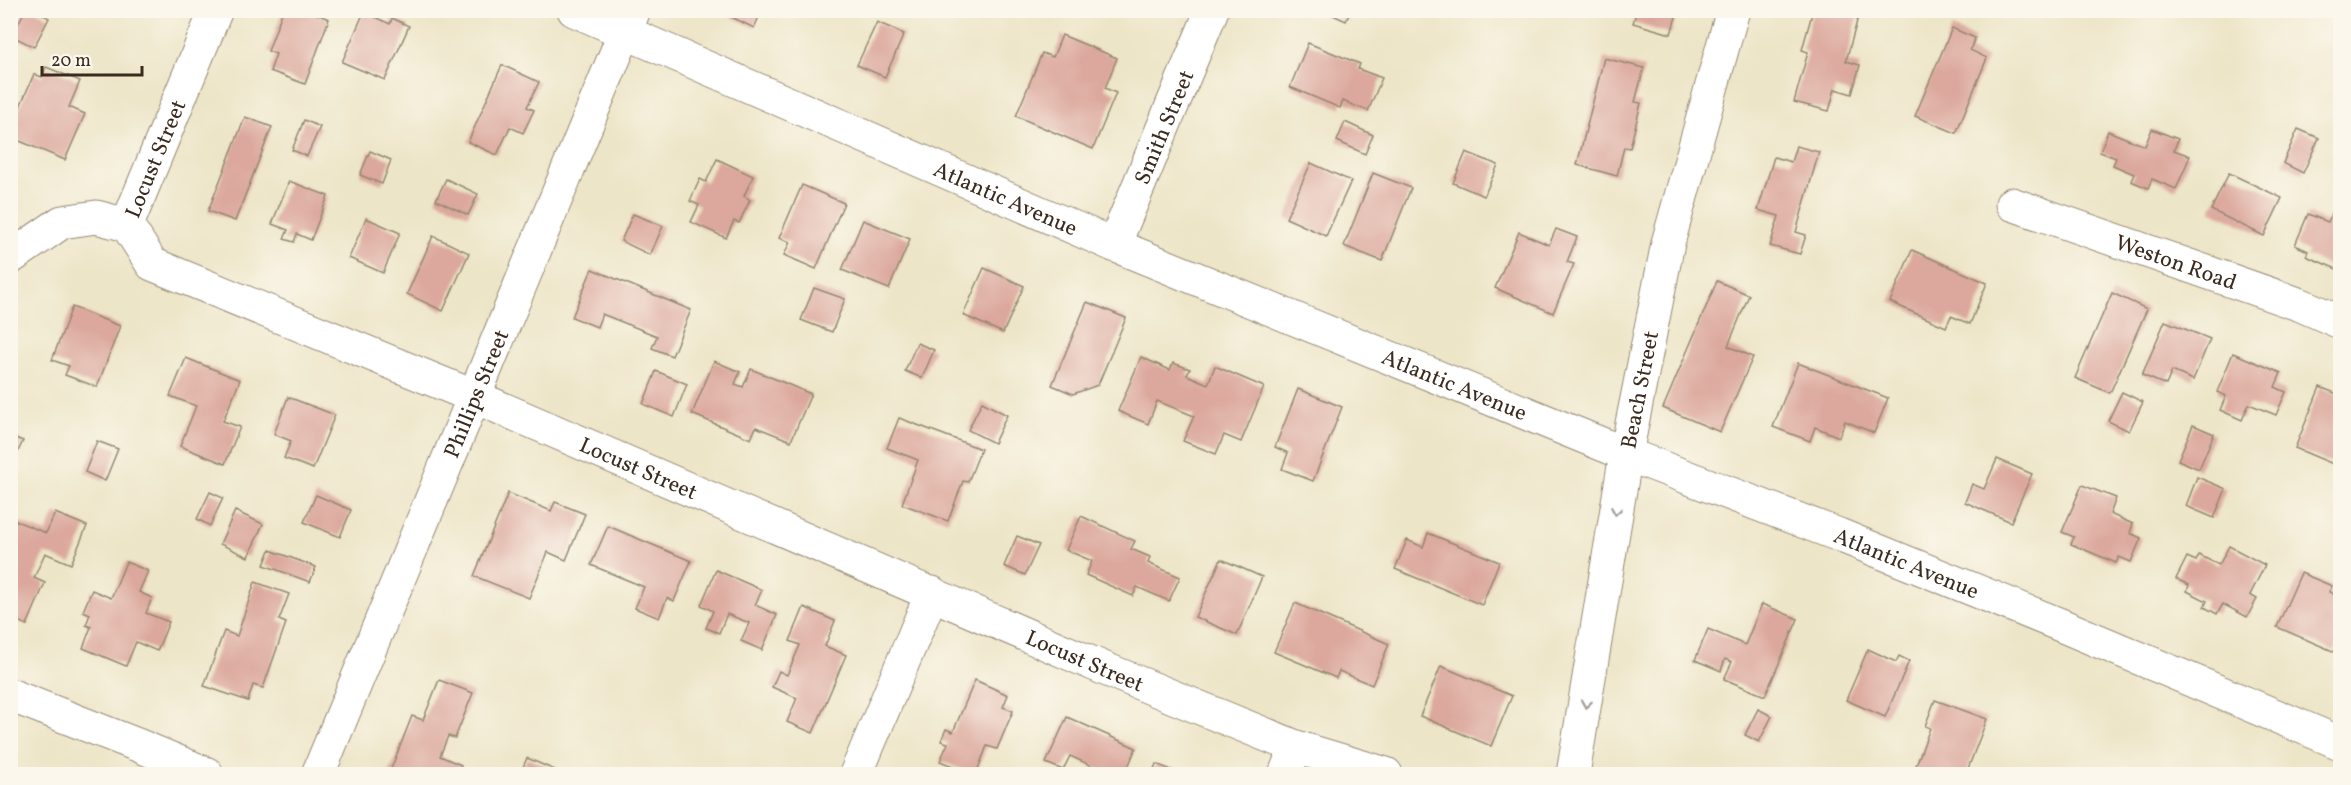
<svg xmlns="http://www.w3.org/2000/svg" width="2351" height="785" viewBox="0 0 2351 785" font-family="Vollkorn,serif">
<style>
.building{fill:#dca79c}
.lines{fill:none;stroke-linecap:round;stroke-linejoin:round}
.minor-casing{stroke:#948872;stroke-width:35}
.major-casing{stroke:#948872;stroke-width:35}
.minor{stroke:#fff;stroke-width:33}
.major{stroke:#fff;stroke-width:33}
.oneway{stroke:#a79f9a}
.labels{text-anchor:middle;stroke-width:4.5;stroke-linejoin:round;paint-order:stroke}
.street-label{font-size:22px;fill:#3b2a1e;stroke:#fbf7ec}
</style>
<rect width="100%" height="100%" fill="#fbf7ec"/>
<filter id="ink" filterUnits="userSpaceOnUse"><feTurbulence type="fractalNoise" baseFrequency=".0167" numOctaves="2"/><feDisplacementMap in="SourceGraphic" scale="12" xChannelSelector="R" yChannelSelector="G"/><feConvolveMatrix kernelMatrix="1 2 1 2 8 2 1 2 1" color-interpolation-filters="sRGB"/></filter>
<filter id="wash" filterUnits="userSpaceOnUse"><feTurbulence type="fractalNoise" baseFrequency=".008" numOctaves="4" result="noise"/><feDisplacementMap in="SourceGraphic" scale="24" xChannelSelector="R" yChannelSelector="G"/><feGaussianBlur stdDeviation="1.35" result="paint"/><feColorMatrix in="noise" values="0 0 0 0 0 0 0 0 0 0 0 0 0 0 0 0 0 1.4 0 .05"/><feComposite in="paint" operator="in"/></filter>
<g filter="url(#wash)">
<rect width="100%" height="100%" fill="#ede5c7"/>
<g id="blocks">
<g class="building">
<path d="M25,10h10l14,8 -15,29 -22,-11z"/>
<path d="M283,10h24l22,9 -24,65 -35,-13 6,-17 -8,-3z"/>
<path d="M717,10h45l-8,18z"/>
<path d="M1322,10h29l-5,11z"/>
<path d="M1637,10h41l-7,24 -38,-11z"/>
<path d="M1813,10h47l-14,51 14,4 -8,29 -17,-5 -6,22 -35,-9 14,-50 -6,-2z"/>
<path d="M364,12l26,12 2,-6 17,8 -24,54 -43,-18z"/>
<path d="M877,22l27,12 -19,43 -28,-12z"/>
<path d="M1952,28l23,10 -5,12 17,8 -31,75 -41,-17z"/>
<path d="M1062,35l55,23 -12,30 11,5 -23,56 -77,-33 26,-63 11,4z"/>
<path d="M1308,43l52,21 -2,5 24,9 -14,33 -25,-10 -3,7 -50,-21z"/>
<path d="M1604,58l40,10 -9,34 6,1 -11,45 -6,-1 -7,29 -40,-11z"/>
<path d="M502,65l37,17 -12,25 7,3 -11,23 -13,-6 -13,28 -29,-13z"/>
<path d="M46,67l34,14 -11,26 16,7 -20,46 -55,-23v-7l24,-56 8,3z"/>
<path d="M245,117l27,10 -37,94 -27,-10z"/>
<path d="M304,120l16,7 -13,29 -15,-6z"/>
<path d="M1345,122l28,13 -8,19 -28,-13z"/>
<path d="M2152,129l26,10 -4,11 16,6 -14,33 -24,-10 -4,9 -17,-7 3,-7 -21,-9 3,-7 -16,-6 8,-21 37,15z"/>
<path d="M2298,129l21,9 -16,35 -20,-10z"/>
<path d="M1796,146l23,6 -23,80 10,3 -6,19 -30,-8 9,-30 -21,-6 16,-53 17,5z"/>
<path d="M370,151l21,9 -9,24 -22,-9z"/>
<path d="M1466,152l32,13 -14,31 -31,-13z"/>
<path d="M717,159l36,17 -9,20 6,4 -11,23 -5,-2 -8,17 -35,-16 8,-17 -9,-4 10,-22 6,3z"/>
<path d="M1311,163l40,18 -25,55 -40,-18z"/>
<path d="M1373,173l38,15 -29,73 -38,-15z"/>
<path d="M2229,173l53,25 -18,38 -53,-26z"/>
<path d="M446,179l32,15 -10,21 -32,-15z"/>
<path d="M289,181l39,15 -17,44 -14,-6 -3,8 -10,-3 4,-9 -16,-6z"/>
<path d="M802,185l42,18 -28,66 -32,-14 6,-13 -11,-4z"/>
<path d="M2340,192v75l-1,3 -33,-14 2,-5 -13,-6 13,-31 20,8z"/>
<path d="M633,214l30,12 -13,29 -29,-14z"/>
<path d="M366,218l34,15 -17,40 -34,-15z"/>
<path d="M863,220l47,19 -21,50 -47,-19z"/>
<path d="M1556,229l21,8 -10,25 7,2 -21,49 -58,-25 24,-56 30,13z"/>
<path d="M433,236l36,17 -26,58 -36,-17z"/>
<path d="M1912,250l75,33 -17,41 -19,-8 -5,11 -56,-25z"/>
<path d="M984,268l40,18 -21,47 -40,-18z"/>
<path d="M592,269l99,41 -19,46 -20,-8 5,-12 -55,-22 -5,13 -25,-10z"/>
<path d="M1717,281l32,14 -21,51 25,11 -33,75 -57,-24z"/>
<path d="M814,288l31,11 -13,33 -31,-12z"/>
<path d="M2112,293l35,16 -37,84 -35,-15z"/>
<path d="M1087,302l39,16 -28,67 -25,9 -21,-9z"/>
<path d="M72,307l48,19 -23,61 -32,-12 4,-9 -17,-6z"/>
<path d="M2165,321l45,18 -17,41 -21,-9 -6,14 -24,-10z"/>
<path d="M917,343l17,7 -12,28 -17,-7z"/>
<path d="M2233,353l48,20 -6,14 11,5 -10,23 -27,-11 -7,16 -22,-10 6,-14 -9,-4z"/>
<path d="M1141,357l29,13 3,-7 17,6 -3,6 21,9 7,-18 49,21 -23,55 -17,-7 -8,19 -33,-13 11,-25 -37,-15 -9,23 -30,-13z"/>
<path d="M186,358l54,22 -17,41 17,6 -15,37 -45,-18 16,-40 -26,-10z"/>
<path d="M714,361l26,11 -5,12 8,3 8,-18 60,25 -20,47 -35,-14 -5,12 -59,-25z"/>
<path d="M1798,363l90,35 -14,35 -29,-12 -6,16 -24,-10 -5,14 -37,-14z"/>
<path d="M656,371l31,13 -13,33 -31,-13z"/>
<path d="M2320,387l20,8v49l-7,20 -38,-16z"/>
<path d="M1298,389l44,18 -29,74 -31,-12 6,-16 -13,-6z"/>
<path d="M2122,392l21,10 -14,29 -21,-10z"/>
<path d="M288,397l47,18 -22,54 -29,-11 7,-17 -17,-7z"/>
<path d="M982,402l25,13 -13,28 -26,-13z"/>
<path d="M899,418l82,31 -13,33 -5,-1 -15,40 -46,-17 16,-44 -31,-12z"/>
<path d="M2193,425l21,9 -15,35 -21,-9z"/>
<path d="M10,436l13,5 -13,27z"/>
<path d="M97,441l21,8 -13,32 -20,-9z"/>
<path d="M1997,459l35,15 -21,48 -46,-20 7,-18 12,5z"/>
<path d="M2197,477l29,12 -12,29 -28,-12z"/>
<path d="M2082,485l34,13 -6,16 23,10 -3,9 11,5 -10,24 -12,-5 -3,6 -45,-19 3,-7 -12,-5z"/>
<path d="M210,492l13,6 -13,28 -13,-7z"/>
<path d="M508,493l43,18 4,-9 30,12 -19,46 -18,-8 -19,46 -55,-22z"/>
<path d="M316,495l35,15 -11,27 -36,-15z"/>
<path d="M235,511l28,13 -15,33 -28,-13z"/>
<path d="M55,513l32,13 -16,38 -26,-11 -11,25 11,5 -18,42 -17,-7v-60l4,-8 -4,-1v-20l4,-9 32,13z"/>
<path d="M1081,516l54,25 -4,8 19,8 -2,6 32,14 -11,24 -32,-14 -4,9 -47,-21 6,-14 -26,-11z"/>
<path d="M608,526l83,35 -17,40 -7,-3 -8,20 -24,-10 9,-21 -53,-22z"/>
<path d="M1428,533l71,29 -17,43 -87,-36 12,-29 16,7z"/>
<path d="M1017,536l22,9 -14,30 -21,-9z"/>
<path d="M2229,546l36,19 -15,30 7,4 -10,18 -24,-13 -6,10 -13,-7 3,-6 -20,-10 2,-6 -13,-6 11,-22 9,4 3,-6 20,10z"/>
<path d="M270,550l46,17 -6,15 -46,-17z"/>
<path d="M1221,559l41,18 -25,58 -42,-18z"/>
<path d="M126,562l22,9 -9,21 13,6 -6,15 23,9 -12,29 -21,-9 -10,24 -43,-18 8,-21 -5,-2 4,-11 -7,-3 9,-21 19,8z"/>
<path d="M716,570l46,20 -7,15 22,10 -15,35 -21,-9 8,-18 -22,-9 -8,19 -13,-5 7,-17 -12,-6z"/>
<path d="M2301,573l31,13 -3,6 11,5v43l-5,12 -58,-25z"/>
<path d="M255,582l34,12 -10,26 7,3 -23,65 -10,-3 -5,16 -44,-15 20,-55 13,5z"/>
<path d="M1295,603l94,41 -17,41 -33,-14 -3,7 -62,-26z"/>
<path d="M1762,604l36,15 -33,77 -41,-17 8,-17 -7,-3 -4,12 -26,-11 13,-31 37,16z"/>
<path d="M804,607l31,14 -10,25 21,9 -33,78 -26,-11 10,-24 -25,-11 7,-16 8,4 13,-30 -10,-4z"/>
<path d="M1868,649l28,13 3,-6 10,5 -24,56 -39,-17z"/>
<path d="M1441,666l71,30 -21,50 -71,-30z"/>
<path d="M439,680l34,13 -18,45 -7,-2 -8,20 21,9 -4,9h-68l23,-58 11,4z"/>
<path d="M975,680l33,15 -5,12 10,4 -16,38 -10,-3 -11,28h-3l-33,-13 8,-18 -7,-2 5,-12 7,3z"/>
<path d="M1935,700l52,19 -21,55 -22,-1 -1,1h-30l17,-46 -5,-2z"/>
<path d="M1758,709l14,7 -13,26 -14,-7z"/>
<path d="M1067,717l69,31 -11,26h-15l-40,-18 -7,14 -17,-7z"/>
<path d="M527,758l37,16h-44z"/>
<path d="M1156,764l26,10h-30z"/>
</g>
</g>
</g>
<g filter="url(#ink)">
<use href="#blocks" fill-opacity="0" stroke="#948872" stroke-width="1.5"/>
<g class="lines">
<defs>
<g id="minor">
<path id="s1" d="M2012,204l289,101 39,17"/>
<path id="s2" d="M127,225l25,39 323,133 635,274 186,76 90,27"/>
<path id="s3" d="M127,225l89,-215"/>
<path id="s4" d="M1114,245l98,-235"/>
<path d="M10,258l52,-36 34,-5 31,8"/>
<path d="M10,695l130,51 67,28"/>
<path id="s5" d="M318,774l316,-764"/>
<path d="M856,774l76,-181"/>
<path d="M1285,774l11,-27"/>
<path id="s6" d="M1573,774l53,-320 42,-211 65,-233"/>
</g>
<g id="major">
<path id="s7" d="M574,10l540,235 512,209 213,81 224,91 277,117"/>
</g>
</defs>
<use href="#minor" class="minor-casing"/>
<use href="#major" class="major-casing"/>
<use href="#minor" class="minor"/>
<use href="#major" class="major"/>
</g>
<defs><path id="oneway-chevron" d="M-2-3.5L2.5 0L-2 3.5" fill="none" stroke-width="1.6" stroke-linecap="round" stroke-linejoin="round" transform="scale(1.5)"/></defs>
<g class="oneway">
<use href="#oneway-chevron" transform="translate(1616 511) rotate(99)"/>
<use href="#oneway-chevron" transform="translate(1586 704) rotate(99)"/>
</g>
</g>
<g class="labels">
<g class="street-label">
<text dy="8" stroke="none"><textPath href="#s4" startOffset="128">Smith Street</textPath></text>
<text dy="8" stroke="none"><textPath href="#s3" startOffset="72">Locust Street</textPath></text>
<text dy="8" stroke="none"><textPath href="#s7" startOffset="471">Atlantic Avenue</textPath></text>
<text dy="8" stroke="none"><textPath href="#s1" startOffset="174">Weston Road</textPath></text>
<text dy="8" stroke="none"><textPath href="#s7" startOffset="957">Atlantic Avenue</textPath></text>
<text dy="8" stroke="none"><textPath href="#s6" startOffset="390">Beach Street</textPath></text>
<text dy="8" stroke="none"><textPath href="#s5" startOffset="412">Phillips Street</textPath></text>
<text dy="8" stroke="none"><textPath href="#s2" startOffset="574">Locust Street</textPath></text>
<text dy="8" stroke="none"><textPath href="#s7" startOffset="1443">Atlantic Avenue</textPath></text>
<text dy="8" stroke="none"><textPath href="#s2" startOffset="1060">Locust Street</textPath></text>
</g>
</g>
<rect width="2351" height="785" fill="none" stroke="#fbf7ec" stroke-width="36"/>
<path d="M42 66v9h100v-9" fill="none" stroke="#3b2a1e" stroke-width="3"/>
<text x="51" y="66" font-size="18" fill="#3b2a1e" stroke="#fbf7ec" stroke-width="4.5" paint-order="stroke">20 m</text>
</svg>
